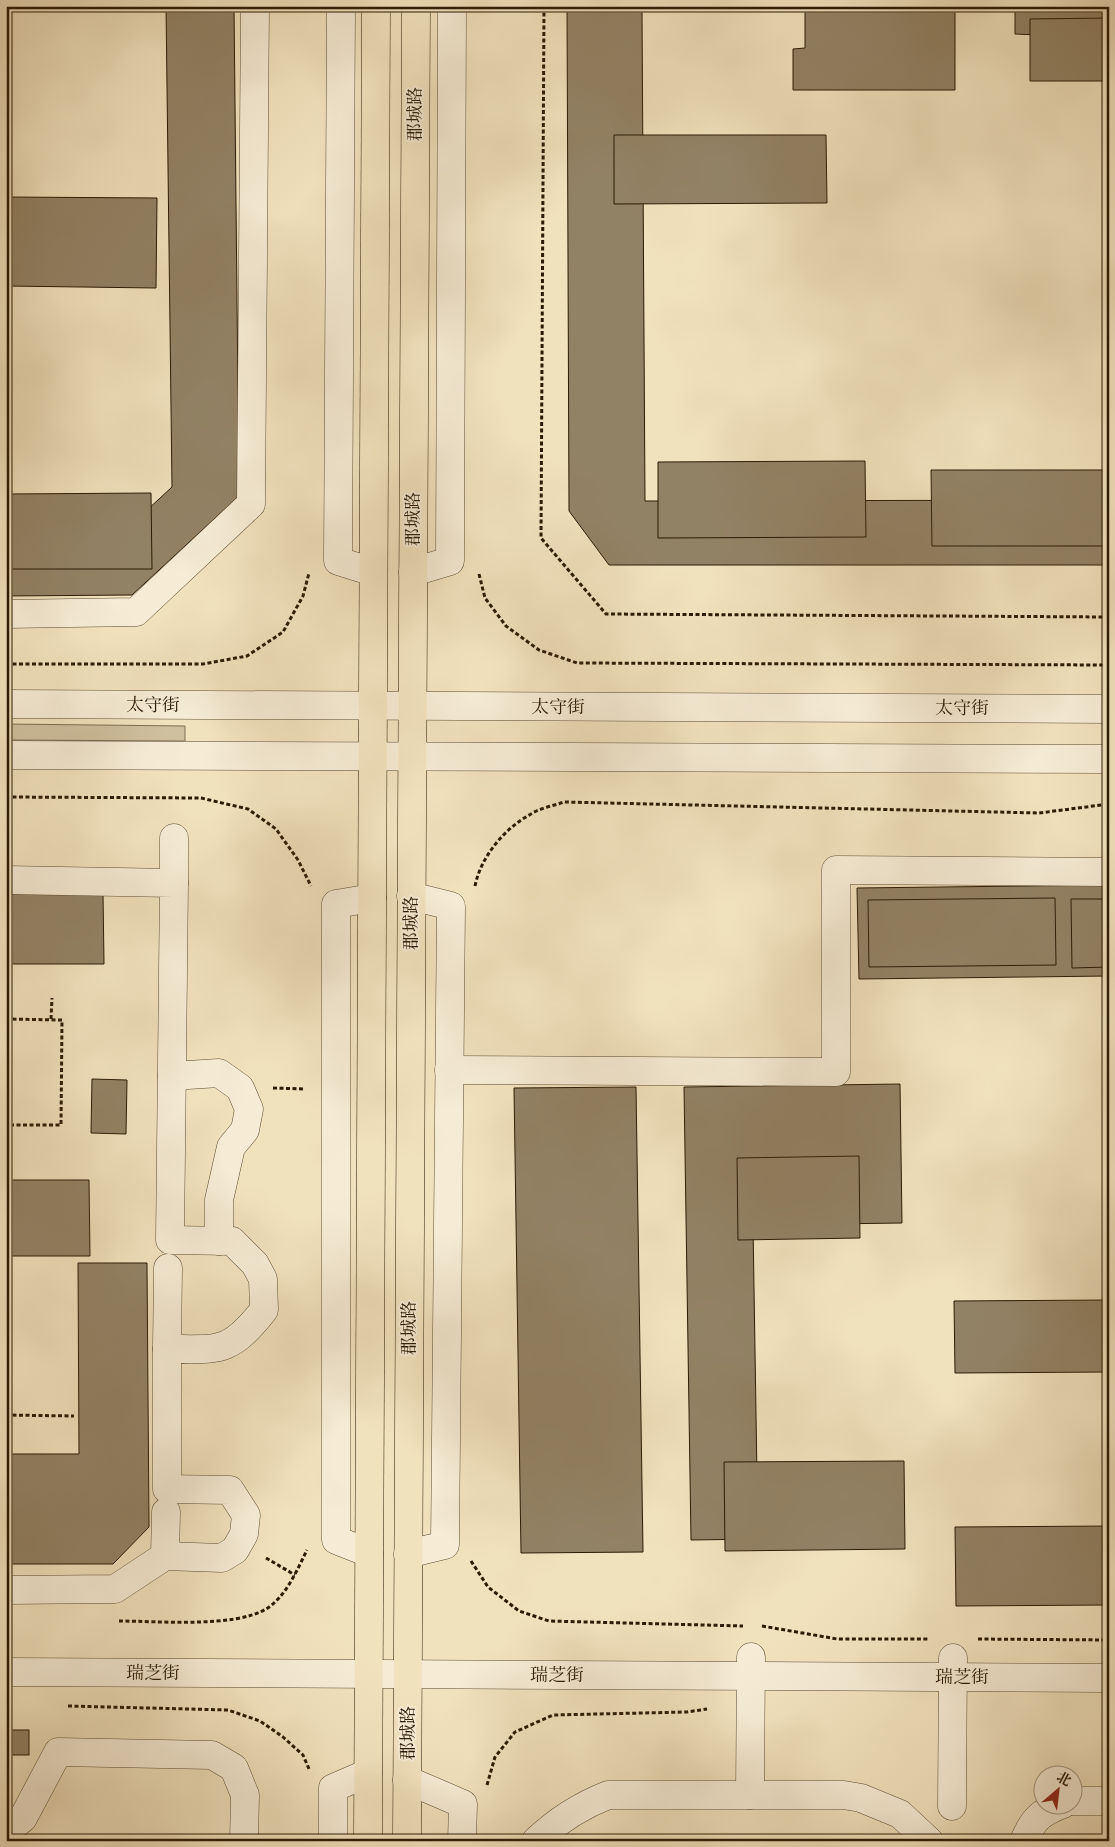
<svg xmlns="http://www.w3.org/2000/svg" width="1115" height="1847" viewBox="0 0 1115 1847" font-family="Alegreya,'Noto Serif SC',serif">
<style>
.green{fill:#cfc09f;stroke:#7d6e52}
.building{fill:#928265;stroke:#2b1b05}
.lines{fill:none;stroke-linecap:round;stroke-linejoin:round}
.minor-casing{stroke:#5c4d33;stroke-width:29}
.tertiary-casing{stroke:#5c4d33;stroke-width:29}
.primary-casing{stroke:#2b1b05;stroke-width:29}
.path{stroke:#2b1b05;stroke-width:3;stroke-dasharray:4 2.5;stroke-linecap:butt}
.minor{stroke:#f6ecd5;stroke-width:28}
.tertiary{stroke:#f6ecd5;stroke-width:28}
.primary{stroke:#f1e2be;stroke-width:28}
.labels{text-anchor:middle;stroke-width:4;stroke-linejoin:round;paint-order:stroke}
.street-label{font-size:18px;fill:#2b1b05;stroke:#f6ecd5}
</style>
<rect width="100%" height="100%" fill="#f1e2be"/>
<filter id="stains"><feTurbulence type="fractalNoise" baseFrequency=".004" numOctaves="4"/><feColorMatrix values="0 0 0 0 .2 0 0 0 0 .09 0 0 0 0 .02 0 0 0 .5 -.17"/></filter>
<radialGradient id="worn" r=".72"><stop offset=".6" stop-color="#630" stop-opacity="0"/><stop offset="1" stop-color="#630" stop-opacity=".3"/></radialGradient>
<path class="green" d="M6,724l179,2v15l-179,-1z"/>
<g class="building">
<path d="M166,6h68l5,490 -107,99 -126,1v-74l126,-1v3l40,-37z"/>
<path d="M567,6h388v84h-162v-41l12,-1v-37h-163l3,490 464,-1v65h-500l-40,-54z"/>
<path d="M1015,6h94v32l-94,-4z"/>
<path d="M1109,18v63h-79v-62z"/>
<path d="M614,135h212l1,68 -213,1z"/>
<path d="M6,197l151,1 -1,90 -150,-2z"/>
<path d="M865,461l1,76 -208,1v-76z"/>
<path d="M931,470h178v76h-177z"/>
<path d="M151,493l1,76h-146v-75z"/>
<path d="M1109,885v91l-250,3 -2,-91z"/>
<path d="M103,893l1,71h-98v-70z"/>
<path d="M1055,898l1,67 -187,2 -1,-67z"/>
<path d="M1071,899h38v68l-37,1z"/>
<path d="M92,1079l35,1 -1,54 -35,-1z"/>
<path d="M900,1084l2,139 -149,2 5,314 -67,1 -7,-453z"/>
<path d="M636,1087l7,465 -122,1 -7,-465z"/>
<path d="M859,1156l1,82 -122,2 -1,-82z"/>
<path d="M6,1180h83l1,76h-84z"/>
<path d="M78,1263h69l2,264 -36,37h-107v-110h73z"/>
<path d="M1109,1300v72l-154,1 -1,-72z"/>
<path d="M904,1461l1,88 -180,2 -1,-89z"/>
<path d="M1109,1526v79l-153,1 -1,-79z"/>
<rect x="6" y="1730" width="23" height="25"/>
<rect x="1106" y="1749" width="3" height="38"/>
<rect x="1049" y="1837" width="60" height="4"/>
</g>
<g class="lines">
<defs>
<g id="minor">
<path d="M6,614l130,-2 115,-108 4,-498"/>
<path d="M174,838v45"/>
<path d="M6,880l168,3 -4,357 62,1 23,23 8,15 1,31c-35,44 -44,39 -97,39v140l63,1 16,25 -2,19 -9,16 -13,8 -57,-2 -50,33 -109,1"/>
<path d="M449,1070l387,2v-202l273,2"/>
<path d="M172,1076l47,-3 21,15 9,21 -4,21 -14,17 -12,53v41"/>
<path d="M167,1349l1,-81"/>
<path d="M165,1556l1,-44"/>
<path d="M750,1795l1,-138"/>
<path d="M1072,1801h37"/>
<path d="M952,1806l1,-148"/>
<path d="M6,1832l17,-14 35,-66 154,3 22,13 11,27 -1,46"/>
<path d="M536,1841c22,-21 44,-35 72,-46h236l17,3 39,16 29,27"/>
<path d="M1024,1841c9,-22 17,-29 39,-37"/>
</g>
<g id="tertiary">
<path d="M341,6l-3,555 35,11"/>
<path d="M413,572l37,-11 2,-555"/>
<path d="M6,704l1103,5"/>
<path d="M6,755l1103,4"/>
<path d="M369,1553l-33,-13v-636l36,-6"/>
<path d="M408,1554l37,-9 6,-639 -40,-10"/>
<path d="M6,1672l1103,6"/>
<path d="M407,1780l56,24 -1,37"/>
<path d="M333,1841v-53l35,-15"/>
</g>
<g id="primary">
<path d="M368,1841l8,-1835"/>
<path d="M407,1841l9,-1835"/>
</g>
</defs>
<use href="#minor" class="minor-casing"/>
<use href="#tertiary" class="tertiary-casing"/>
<use href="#primary" class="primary-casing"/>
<g class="path">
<path d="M544,6l-3,532 65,76 503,3"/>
<path d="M479,574l6,24 21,28 33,24 38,13 532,2"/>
<path d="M6,664h197l44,-8 36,-24 20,-36 6,-23"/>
<path d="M6,797l195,1 47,11 28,20 22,31 13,26"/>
<path d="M475,886c6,-30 30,-58 56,-72 9,-6 22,-8 33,-12l475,11 70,-9"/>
<path d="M6,1019l56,1 -1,105h-55"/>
<path d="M51,1019l1,-21"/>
<path d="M273,1088l32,1"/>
<path d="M6,1415l68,1"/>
<path d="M266,1558l29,17"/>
<path d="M471,1561l17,26 31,24 30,10 194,5"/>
<path d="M119,1621c39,0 115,7 147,-12 20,-12 31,-39 41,-59"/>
<path d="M762,1626l75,13h92"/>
<path d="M978,1639l131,1"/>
<path d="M68,1706l160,4 32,11 23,16 20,18 6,14"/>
<path d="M487,1785l8,-28 20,-25 38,-17 134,-3 20,-3"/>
</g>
<use href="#minor" class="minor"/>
<use href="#tertiary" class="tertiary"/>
<use href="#primary" class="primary"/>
</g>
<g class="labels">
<g class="street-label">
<text transform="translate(415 114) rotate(-90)" y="6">郡城路</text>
<text transform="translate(413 519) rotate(-90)" y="6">郡城路</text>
<text x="153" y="711">太守街</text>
<text x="558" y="713">太守街</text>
<text x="962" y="714">太守街</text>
<text transform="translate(411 923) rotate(-90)" y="6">郡城路</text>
<text transform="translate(409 1328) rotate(-90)" y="6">郡城路</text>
<text x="153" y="1679">瑞芝街</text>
<text x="557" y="1681">瑞芝街</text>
<text x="962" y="1683">瑞芝街</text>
<text transform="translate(408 1733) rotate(-90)" y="6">郡城路</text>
</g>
</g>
<rect width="1115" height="1847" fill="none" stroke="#f1e2be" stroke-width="25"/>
<rect x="8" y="8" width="1100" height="1832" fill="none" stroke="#2b1b05" stroke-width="2.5"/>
<rect x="12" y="12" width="1090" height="1822" fill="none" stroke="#2b1b05"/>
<g transform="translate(1058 1790) rotate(28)"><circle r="24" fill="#f6ecd5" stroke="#a59882"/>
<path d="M0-4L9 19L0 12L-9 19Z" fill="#8f2418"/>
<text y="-8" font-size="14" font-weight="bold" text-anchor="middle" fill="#2b1b05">北</text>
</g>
<rect width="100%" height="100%" filter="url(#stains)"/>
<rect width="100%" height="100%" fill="url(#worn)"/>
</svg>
